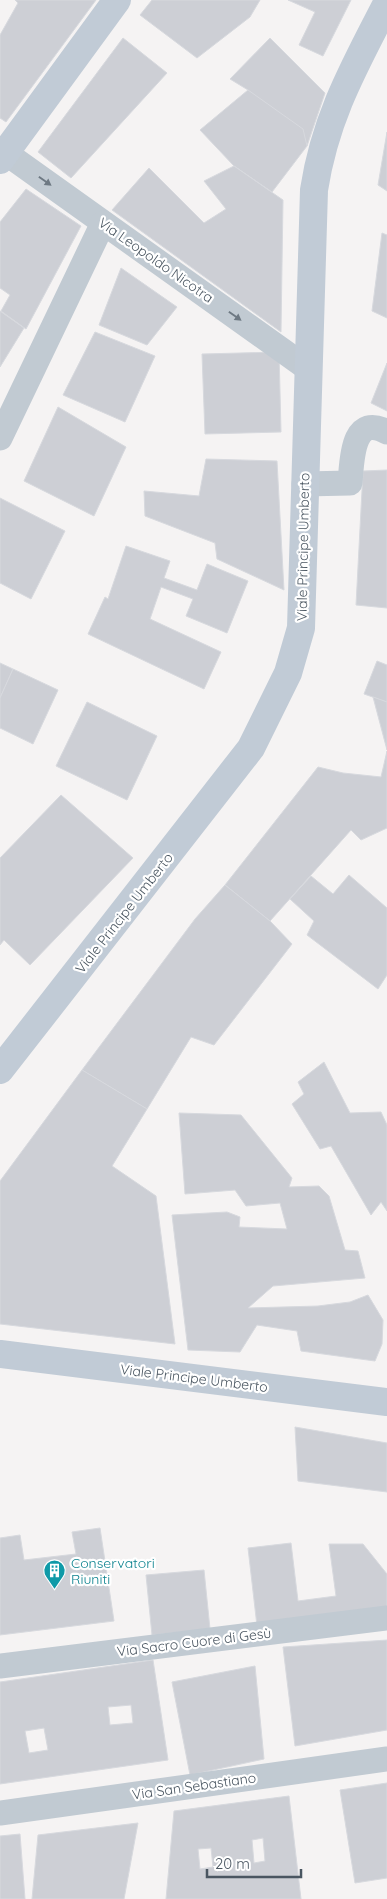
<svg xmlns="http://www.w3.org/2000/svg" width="387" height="1899" viewBox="0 0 387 1899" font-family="Quicksand,sans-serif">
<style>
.building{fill:#cdcfd5;stroke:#d7d9de;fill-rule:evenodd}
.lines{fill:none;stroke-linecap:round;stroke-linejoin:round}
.minor{stroke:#c1cad2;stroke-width:25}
.secondary{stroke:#c1cbd6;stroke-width:28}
.oneway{fill:#6e7983}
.labels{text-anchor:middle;stroke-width:4.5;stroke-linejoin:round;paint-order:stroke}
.street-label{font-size:14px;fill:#4a5661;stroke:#fff}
.culture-label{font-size:14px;fill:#0d838f;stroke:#fff;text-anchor:start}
</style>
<rect width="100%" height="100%" fill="#f5f3f3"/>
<g class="building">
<path d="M15,0h81l-90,122 -6,-4v-83l18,-32z"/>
<path d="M152,0h108l-10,17 -53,41 -57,-43z"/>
<path d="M288,0h63l-28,56 -24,-11 16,-33z"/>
<path d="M123,38l44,35 -96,105 -33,-26z"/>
<path d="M270,38l55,55 -18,53 -59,-56 -18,-11z"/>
<path d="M248,90l55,39 4,17 -35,46 -38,-26 -34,-36z"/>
<path d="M387,132v59l-9,-6z"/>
<path d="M234,166l49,34 -2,132 -169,-122 37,-42 55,55 22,-14 -22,-28z"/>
<path d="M26,189l55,37 -55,103 -25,-18 9,-16 -10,-7v-66z"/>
<path d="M382,233l5,2v83l-15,-7z"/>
<path d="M121,268l56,39 -30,38 -48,-20z"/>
<path d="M0,311l24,17 -24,39z"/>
<path d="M95,332l60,24 -30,66 -62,-27z"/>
<path d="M279,352l2,80 -76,2 -3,-80z"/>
<path d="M387,363v48l-16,-8z"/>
<path d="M58,407l68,40 -32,69 -70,-35z"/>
<path d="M206,459l71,2 7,129 -67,-31 -2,-16 -70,-27 -1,-25 55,5z"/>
<path d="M387,470v138l-31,-3 7,-134z"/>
<path d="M0,498l65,33 -34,68 -31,-16z"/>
<path d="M126,546l44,15 -6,17 33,12 10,-26 41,17 -21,52 -41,-17 7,-17 -32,-12 -11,32 71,33 -17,37 -116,-55 17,-37 3,2z"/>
<path d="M377,661l10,4v37l-23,-8z"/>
<path d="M0,663l13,6 -13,29z"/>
<path d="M13,669l45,21 -25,54 -33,-16v-30z"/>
<path d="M373,697l14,5v48z"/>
<path d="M87,702l70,34 -30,64 -71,-34z"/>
<path d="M387,751v77l-26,12 -10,-10 -81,91 -45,-36 93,-118 25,6 38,4z"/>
<path d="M61,795l72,63 -103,107 -26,-25 -4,5v-87z"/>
<path d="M349,875l38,33v67l-9,14 -71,-54 7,-14 -24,-22 21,-23 22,18z"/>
<path d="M225,885l45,36 22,23 -78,101 -23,-8 -44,72 -65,-39 113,-151z"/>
<path d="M324,1062l26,51 31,-1 6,13v86l-6,-9 -10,13 -40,-69 -11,3 -28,-45 12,-10 -6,-12z"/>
<path d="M82,1070l65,39 -35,57 44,30 19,148 -175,-20v-143z"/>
<path d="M179,1113l62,2 51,63 -3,9 30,-1 10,10 16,54 13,1 7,27 -92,8 -25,22 70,-2 32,-4 18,-7 15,25 -1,24 -7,17 -74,-10 -4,-20 -40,-6 -17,27 -52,-2 -16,-135 55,-3 13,5 -1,10 48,2 -7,-26 -34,3 -11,-16 -50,4z"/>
<path d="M295,1427l92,16v49l-89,-11z"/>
<path d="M100,1528l14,93 -114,14v-97l20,-3 4,25 52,-6 -4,-22z"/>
<path d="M291,1543l7,58 38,-5 -7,-52h34l24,30v38l-130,14 -9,-78z"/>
<path d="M204,1570l6,59 -58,6 -6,-60z"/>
<path d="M387,1640v90l-92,16 -12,-99z"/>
<path d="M153,1660l15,100 -168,24v-102zM131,1705l2,18 -23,2 -2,-18zM44,1728l4,22 -19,3 -4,-22z"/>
<path d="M255,1666l9,93 -74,16 -18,-93z"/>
<path d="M387,1783v95l-32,5 -15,-93z"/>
<path d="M289,1796l12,103h-135l8,-88zM263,1838l2,23 -11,2 -2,-23zM211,1848l2,19 -13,2 -2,-20z"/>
<path d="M138,1823l-14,76h-92l6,-64z"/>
<path d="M20,1834l5,65h-25v-63z"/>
</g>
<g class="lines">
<g class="minor">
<path d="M0,149l307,219"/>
<path d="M0,438l103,-215"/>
<path d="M304,484l46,-1c2,-20 1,-71 37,-51"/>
<path d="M0,1666l387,-48"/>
<path d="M0,1813l387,-54"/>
</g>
<g class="secondary">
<path d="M0,160l117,-160"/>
<path d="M0,1070l251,-322 37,-75 13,-45 13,-438c11,-72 40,-123 73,-187"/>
<path d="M0,1354l387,48"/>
</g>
</g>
<defs><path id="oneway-solid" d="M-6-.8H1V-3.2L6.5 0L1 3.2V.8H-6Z" transform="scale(1.25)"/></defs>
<g class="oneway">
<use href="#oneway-solid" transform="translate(45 181) rotate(35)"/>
<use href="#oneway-solid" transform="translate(235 316) rotate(35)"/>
</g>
<defs>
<symbol id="building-pin" viewBox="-11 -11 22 30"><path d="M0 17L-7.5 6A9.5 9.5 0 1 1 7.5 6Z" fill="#0f9aa8" stroke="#fff"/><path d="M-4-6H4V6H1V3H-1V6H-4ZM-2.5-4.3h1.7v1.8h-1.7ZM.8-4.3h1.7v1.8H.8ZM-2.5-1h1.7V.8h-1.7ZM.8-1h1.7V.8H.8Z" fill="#fff"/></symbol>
</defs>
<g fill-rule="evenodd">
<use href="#building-pin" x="42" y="1558" width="25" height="34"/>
</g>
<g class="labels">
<g class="street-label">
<text transform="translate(156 260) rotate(35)" y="5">Via Leopoldo Nicotra</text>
<text transform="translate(303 547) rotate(-89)" y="5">Viale Principe Umberto</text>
<text transform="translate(124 913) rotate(-52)" y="5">Viale Principe Umberto</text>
<text transform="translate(194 1378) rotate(7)" y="5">Viale Principe Umberto</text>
<text transform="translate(194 1642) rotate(-7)" y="5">Via Sacro Cuore di Gesù</text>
<text transform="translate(194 1786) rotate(-8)" y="5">Via San Sebastiano</text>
</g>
<g class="culture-label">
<text x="71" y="1568">Conservatori<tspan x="71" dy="16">Riuniti</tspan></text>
</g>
</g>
<path d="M207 1869v8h94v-8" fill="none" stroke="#4a5661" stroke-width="2.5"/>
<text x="215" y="1869" font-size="15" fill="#4a5661" stroke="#ffffff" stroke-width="4" paint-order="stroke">20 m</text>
</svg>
